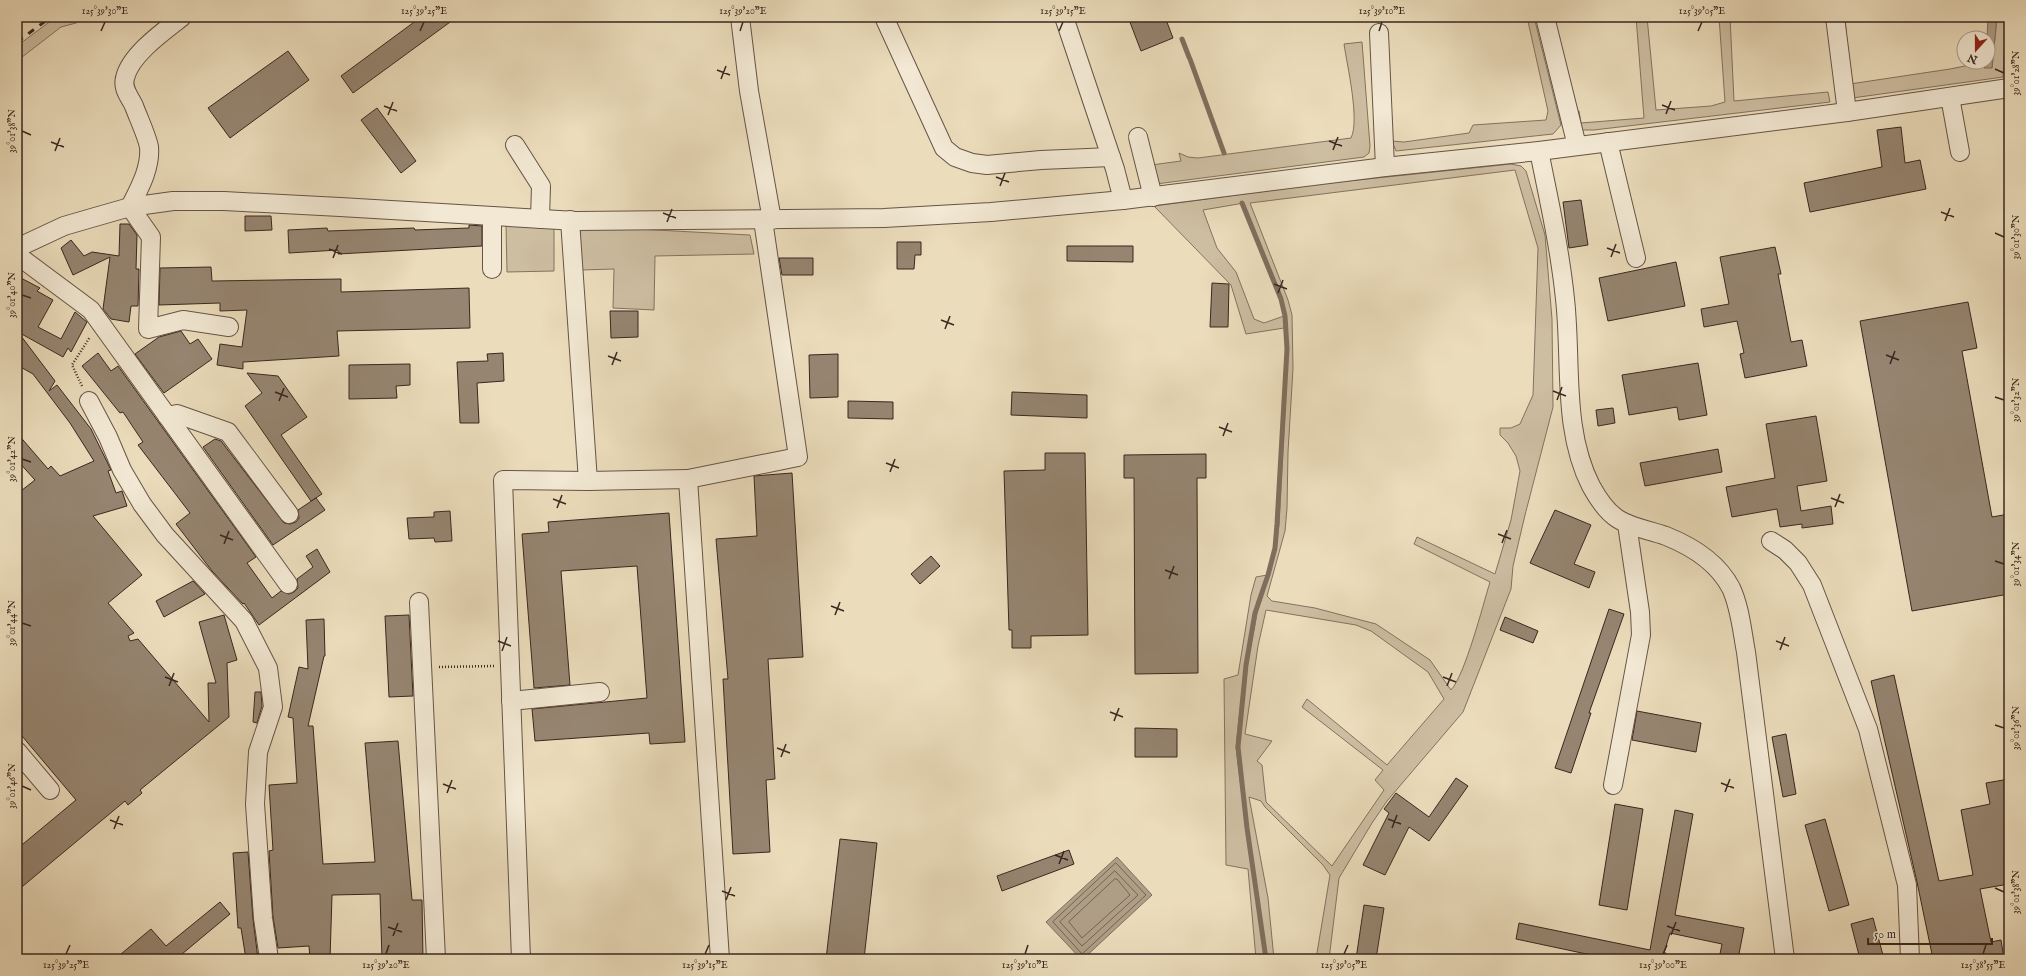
<svg xmlns="http://www.w3.org/2000/svg" width="2026" height="976" viewBox="0 0 2026 976" font-family="'IM FELL English',serif">
<style>
.green{fill:#cdbda1;stroke:#847260;fill-rule:evenodd}
.water{fill:#af9e86;stroke:#806e5d}
.lines{fill:none;stroke-linecap:round;stroke-linejoin:round}
.shore{stroke:#746253;stroke-width:1}
.stream{stroke:#806e5d;stroke-width:5}
.building{fill:#968571;stroke:#3a2720}
.minor-casing{stroke:#665447;stroke-width:20}
.path{stroke:#3a2720;stroke-width:2.5;stroke-dasharray:1 2;stroke-linecap:butt}
.minor{stroke:#f2e8d3;stroke-width:18}
.rail{stroke:#3a2720;stroke-width:3;stroke-dasharray:7 7;stroke-linecap:butt}
.ticks{fill:none;stroke:#3a2720;stroke-width:1.5}
.neatline{fill:none;stroke:#3a2720;stroke-width:1.5}
.ticks-label{font-size:10px;text-anchor:middle;fill:#3a2720}
</style>
<rect width="100%" height="100%" fill="#ebdcbb"/>
<filter id="stains"><feTurbulence type="fractalNoise" baseFrequency=".005" numOctaves="4"/><feColorMatrix values="0 0 0 0 .2 0 0 0 0 .09 0 0 0 0 .02 0 0 0 .5 -.17"/></filter>
<radialGradient id="worn" r=".72"><stop offset=".6" stop-color="#630" stop-opacity="0"/><stop offset="1" stop-color="#630" stop-opacity=".3"/></radialGradient>
<g class="green">
<path d="M56,17h29l-9,6 -15,4 -44,34v-15z"/>
<path d="M1527,17h7l27,108 -8,9 -157,17 -4,-10 12,1 65,-9 4,-8 73,-5 2,-9z"/>
<path d="M1636,17h11l9,93 55,-4 14,-4 -6,-85h11l4,84 94,-9 2,10 -236,28h-16l-5,-21 6,2 2,12 63,-5z"/>
<path d="M1833,17h12l5,67 100,-15 35,-7 7,6 5,-51h9l-3,60 -158,22z"/>
<path d="M1362,42l8,104 -1,7 -5,4 -208,27 -12,-18 37,-5 -2,-8 9,4 10,1 153,-20c9,-18 -4,-73 -7,-94z"/>
<path d="M1511,164l10,2 5,5 19,64 7,84 1,88 -28,108 -12,51 -2,23 -48,123 -76,89 -15,22 -33,55 -10,81h-13l14,-84 -7,-10 -58,-58 -4,-6 -12,-4 19,101 6,61h-7l-19,-131 -9,-81 8,-82 10,-52 12,-38 7,-27 3,-24 9,-175 -2,-34 -4,-17 -38,-95 -41,7 14,38 19,24 18,47 10,4 20,-7v12l-38,6 -15,-49 -77,-79 165,-22zM1515,170l23,78 -5,147 -13,29 -9,4h-11v7l8,8 8,13 4,15 -9,49 -16,54 -78,-37 -3,7 76,38c-7,23 -25,93 -39,108l-21,-30 -54,-36 -61,-16 -43,-7 -5,-5 18,-65 2,-23 1,-56 5,-84 -1,-53 -4,-15 -38,-97zM1266,610l90,15 15,6 57,41 16,27 -57,66 -80,-66 -5,8 81,63 -8,10 9,10 -52,76 -66,-64 -4,-37 -5,-4 15,-20 -27,-7 13,-88z"/>
<path d="M506,225h48v46l-47,1z"/>
<path d="M580,226l170,9 4,19 -99,2 -1,54 -41,-2 1,-39 -33,1z"/>
<path d="M1267,575l-10,27 -12,62 -9,83 10,81 19,131h-9l-8,-90 -22,-4 -2,-186 14,-4 13,-80 5,-18z"/>
</g>
<g class="water">
<path d="M1988,17h9l-5,51h-8l1,-6h3l-1,-24z"/>
<path d="M1117,857l35,38 -69,64h-2l-35,-37z"/>
</g>
<g class="lines">
<g class="shore">
<path d="M1116,863l30,32 -64,59 -29,-32z"/>
<path d="M1115,871l23,24 -56,51 -22,-24z"/>
<path d="M1115,879h2l13,16 -48,43 -13,-16z"/>
</g>
<g class="stream">
<path d="M1182,39l7,18"/>
<path d="M1190,59l34,94"/>
<path d="M1242,203l39,96 4,17 2,33 -10,175 -2,24 -7,27 -13,38 -9,52 -8,82 9,81 19,131"/>
</g>
</g>
<g class="building">
<path d="M421,17h36l-104,76 -12,-17z"/>
<path d="M1128,17h37l8,21 -32,13z"/>
<path d="M288,51l21,29 -79,58 -22,-30z"/>
<path d="M377,108l39,53 -15,12 -40,-53z"/>
<path d="M1901,127l4,36 15,-3 6,29 -116,23 -6,-29 78,-16 -5,-37z"/>
<path d="M1581,200l7,45 -19,3 -6,-46z"/>
<path d="M245,216h26l1,14 -27,1z"/>
<path d="M120,224h9l8,11 -1,34h3l-1,37h-7l-2,16 -18,-3 -8,-10 7,-52 -37,18 -12,-27 10,-8 13,16 8,-4 27,4z"/>
<path d="M469,225l13,1v20l-144,8v-4l-49,3 -1,-23 39,-2 1,3 86,-3 1,2 54,-2z"/>
<path d="M897,242h24v13h-6l-1,14h-17z"/>
<path d="M1067,246h66v16l-66,-1z"/>
<path d="M1775,247l6,27h-3l13,68 11,-2 5,26 -62,12 -5,-24 4,-1 -7,-32 -33,6 -3,-18 28,-5 -9,-47z"/>
<path d="M779,258h34v17h-31z"/>
<path d="M1676,262l9,44 -77,15 -9,-43z"/>
<path d="M211,267l1,14 129,-2v13l128,-4 1,40 -133,3 2,25 -96,6v7l-26,-4 3,-21 22,3 5,-37 -27,1v-8l-61,2 1,-37z"/>
<path d="M17,276l23,12 -3,3 16,9 -15,27 23,12 14,-27 12,10 -16,30 -3,-4 -5,9 -45,-25 37,49 -6,10 8,-6 34,44 20,41 -3,1 8,22 6,-2 5,15 -34,10 49,59 -34,28 26,30 -6,3 2,5 8,-2 71,83 -1,-39h8l-17,-61 25,-7 13,45 -10,3 2,54 -89,73 2,3 -14,12 -3,-4 -108,90v-42l59,-49 -59,-70v-236l18,-14 -18,-20v-27l31,36 3,-3 9,10 34,-15 -24,-38 -37,-49 -16,-9z"/>
<path d="M1212,283l17,1 -1,43h-18z"/>
<path d="M1968,302l9,46 -15,3 30,166 17,-3v80l-97,17 -52,-290z"/>
<path d="M610,311h28v26l-27,1z"/>
<path d="M181,331l9,13 8,-5 14,20 -48,34 -29,-39 24,-17z"/>
<path d="M98,353l13,18 7,-5 138,191 -9,6 25,35 9,-7 8,3 5,-2 4,-4 -1,-9 16,-12 -7,-11 11,-7 13,23 -71,53 -15,-22 -1,1 -31,-33 -36,-47 14,-11 -52,-68 5,-3 -20,-30 -3,1 -38,-47z"/>
<path d="M503,353l1,28 -27,2 2,40h-19l-3,-61 31,-1 -1,-7z"/>
<path d="M838,354v43l-28,1 -1,-43z"/>
<path d="M1698,363l9,52 -28,5 -2,-13 -48,8 -7,-40z"/>
<path d="M410,364v21l-14,1 1,12 -48,1v-34z"/>
<path d="M247,373l31,3 29,41 -26,18 41,59 -11,7 -66,-95 17,-13z"/>
<path d="M1012,392l75,3v23l-76,-3z"/>
<path d="M848,401l45,1v17l-45,-1z"/>
<path d="M1613,408l2,15 -17,3 -2,-16z"/>
<path d="M1816,416l11,65 -30,5 4,25 30,-5 2,18 -31,4v-4l-22,3 -3,-18 -45,8 -6,-30 49,-9 -9,-54z"/>
<path d="M215,439l6,2 63,82 6,1 6,-2 3,-4 -1,-8 18,-12 9,12 -52,35 -70,-98z"/>
<path d="M1718,449l4,23 -77,14 -5,-23z"/>
<path d="M1045,453h40l3,182 -57,1v12h-19v-18h-3l-5,-159 41,-1z"/>
<path d="M1206,454v24h-9l1,195 -63,1 -1,-196h-10v-23z"/>
<path d="M792,473l11,184 -35,2 7,120 -9,1 4,72 -37,2 -10,-175h5l-12,-140 41,-3 -3,-60z"/>
<path d="M1555,510l36,15 -17,39 21,8 -6,16 -59,-25z"/>
<path d="M450,511l2,30 -17,1 -1,-4 -25,1 -2,-21 27,-1v-5z"/>
<path d="M669,513l16,229 -35,2 -1,-11 -114,8 -3,-32 115,-11 -10,-132 -76,5 9,114 -36,3 -12,-154 27,-2 -1,-10z"/>
<path d="M931,556l9,10 -20,18 -9,-10z"/>
<path d="M193,581l12,13 -41,23 -8,-16z"/>
<path d="M1609,609l15,5 -35,99h2l-20,60 -16,-5z"/>
<path d="M409,615l4,81 -24,1 -4,-81z"/>
<path d="M1505,617l33,14 -5,12 -33,-13z"/>
<path d="M324,619l1,37h-1l-16,70h5l10,138 52,-2 -10,-119 33,-2 14,159h10l1,59h-41l-2,-65 -48,1 -2,64h-20l-1,-13 -31,2 -5,-31 -4,-66 4,-1 -4,-65 28,-2 -4,-65 -5,-1 11,-50 9,2 -2,-49z"/>
<path d="M1894,675l45,206 34,-6 -12,-65 29,-6 -4,-21 23,-4v105l-29,5 11,53 10,-2 3,19h-71l-16,-77 -46,-201z"/>
<path d="M255,692h6l1,14 -5,17 -4,-1z"/>
<path d="M1637,711l64,12 -5,29 -64,-12z"/>
<path d="M1135,728l42,1v28h-42z"/>
<path d="M1786,734l10,60 -13,3 -11,-60z"/>
<path d="M1456,778l12,8 -39,55 -20,-14 -24,48 -22,-10 26,-52 -5,-4 12,-16 33,24z"/>
<path d="M1615,804l28,5 -16,101 -28,-5z"/>
<path d="M1675,810l18,4 -18,101 69,13 -6,31h-19l3,-15 -52,-11 -6,20h2l-1,6h-55l-94,-20 3,-16 131,27z"/>
<path d="M1825,819l24,86 -20,6 -24,-86z"/>
<path d="M840,839l37,4 -13,116h-38z"/>
<path d="M1069,850l5,14 -72,27 -5,-15z"/>
<path d="M248,852l5,67 5,40h-12l-5,-31h-3l-5,-75z"/>
<path d="M220,902l10,12 -54,45h-61l36,-30 15,17z"/>
<path d="M1364,905l20,3 -8,51h-20z"/>
<path d="M1873,918l11,41h-24l-9,-35z"/>
</g>
<g class="lines">
<defs>
<g id="minor">
<path d="M182,17c-18,14 -52,38 -57,61 -3,11 5,19 9,28 4,11 13,30 15,41 2,21 -10,42 -19,60l21,30 -3,92 35,-9 46,7"/>
<path d="M740,17l9,74 23,129"/>
<path d="M884,17l60,131 11,9 17,6 15,2 54,-5 70,-3"/>
<path d="M1064,17l51,152 8,31"/>
<path d="M1545,17l32,129"/>
<path d="M1835,17l12,95"/>
<path d="M1379,33l6,134"/>
<path d="M1950,97l10,55"/>
<path d="M1138,137l15,60"/>
<path d="M1608,142l28,116"/>
<path d="M515,145l26,41 -1,33"/>
<path d="M1539,151c10,49 21,99 26,148 7,63 -3,130 26,187 6,11 16,26 27,33 14,9 32,11 48,17 25,10 52,27 65,52 9,19 11,43 15,64l39,307"/>
<path d="M492,216v53"/>
<path d="M570,220l18,261"/>
<path d="M17,248l47,-22 31,-9 35,-10 43,-6h51l116,6 236,14 308,-3 107,-6 132,-12 262,-33 154,-16 308,-39 162,-24"/>
<path d="M17,255l74,55 197,274"/>
<path d="M89,401l19,36 14,33 20,34 23,31 79,86 24,47 5,39 -15,45 -3,52 8,114 6,41"/>
<path d="M167,416l10,-2 51,18 61,82"/>
<path d="M688,479l110,-22 -35,-237"/>
<path d="M1771,541l14,9 13,13 14,22 56,144 39,156 3,74"/>
<path d="M419,602l17,357"/>
<path d="M511,701l89,-9"/>
<path d="M17,751l33,39"/>
<path d="M1613,785l28,-150 -1,-23 -13,-88"/>
<path d="M521,959l-18,-479 85,1 100,-2 32,480"/>
</g>
</defs>
<use href="#minor" class="minor-casing"/>
<g class="path">
<path d="M82,386l-10,-21 18,-28"/>
<path d="M439,667l55,-1"/>
</g>
<use href="#minor" class="minor"/>
<path class="rail" d="M17,42l34,-25"/>
</g>
<path class="ticks" d="M101,31l4,-9M420,31l4,-9M740,31l3,-9M1059,31l4,-9M1379,31l3,-9M1698,31l4,-9M1995,69l9,4M717,70l13,5M721,79l5,-13M1662,105l13,5M384,106l13,5M1666,114l5,-13M388,115l5,-13M22,131l9,4M1329,141l13,5M51,142l13,5M1333,150l5,-13M55,151l5,-13M996,177l13,5M1000,186l5,-13M1941,212l13,5M663,213l13,5M1945,221l5,-13M667,222l5,-13M1995,233l9,4M1607,248l13,5M329,249l13,5M1611,257l5,-13M333,258l5,-13M1274,284l13,5M1278,293l5,-13M22,295l9,3M941,320l13,5M945,329l5,-13M1886,355l13,5M608,356l13,5M1890,364l5,-13M612,365l5,-13M1553,391l13,5M275,392l13,5M1995,397l9,3M1557,400l5,-13M279,401l5,-13M1219,427l13,5M1223,436l5,-13M22,459l9,3M886,463l13,5M890,472l5,-13M1831,498l13,5M553,499l13,5M1835,507l5,-13M557,508l5,-13M1498,534l13,5M220,535l13,5M1502,543l5,-13M224,544l5,-13M1995,561l9,3M1165,570l13,5M1169,579l5,-13M831,606l13,5M835,615l5,-13M22,623l9,3M498,641l13,5M1776,641l13,5M1780,650l5,-13M502,651l5,-14M165,677l13,5M1443,677l13,5M169,686l5,-13M1447,686l5,-13M1110,712l13,5M1114,721l5,-13M1995,725l9,3M777,748l13,5M781,757l5,-13M1721,783l13,5M443,784l13,5M22,786l9,4M1725,792l5,-13M447,793l5,-13M1388,819l13,5M110,820l13,5M1392,828l5,-13M114,829l5,-13M1055,855l13,5M1059,864l5,-13M1995,888l9,4M722,891l13,5M726,900l5,-13M1667,926l13,5M388,927l14,5M1671,935l5,-13M393,936l5,-13M66,954l4,-9M386,954l3,-9M705,954l4,-9M1025,954l3,-9M1344,954l4,-9M1663,954l4,-9M1983,954l3,-9"/>
<rect width="2026" height="976" fill="none" stroke="#ebdcbb" stroke-width="44"/>
<g transform="translate(1976 50) rotate(201)"><circle r="19" fill="#f2e8d3" stroke="#a89b8b"/>
<path d="M0-3L7 15L0 10L-7 15Z" fill="#8f2418"/>
<text y="-6" font-size="11" font-weight="bold" text-anchor="middle" fill="#3a2720">N</text>
</g>
<path d="M1868 938v6h124v-6" fill="none" stroke="#3a2720" stroke-width="2"/>
<text x="1874" y="938" font-size="12" fill="#3a2720" stroke="#f2e8d3" stroke-width="3" paint-order="stroke">50 m</text>
<rect x="22" y="22" width="1982" height="932" class="neatline"/>
<g class="ticks-label">
<text x="105" y="14">125°39'30"E</text>
<text x="424" y="14">125°39'25"E</text>
<text x="743" y="14">125°39'20"E</text>
<text x="1063" y="14">125°39'15"E</text>
<text x="1382" y="14">125°39'10"E</text>
<text x="1702" y="14">125°39'05"E</text>
<text transform="translate(2015 73) rotate(-90)" y="4">39°01'28"N</text>
<text transform="translate(11 131) rotate(-90)" y="4">39°01'38"N</text>
<text transform="translate(2015 237) rotate(-90)" y="4">39°01'30"N</text>
<text transform="translate(11 295) rotate(-90)" y="4">39°01'40"N</text>
<text transform="translate(2015 400) rotate(-90)" y="4">39°01'32"N</text>
<text transform="translate(11 459) rotate(-90)" y="4">39°01'42"N</text>
<text transform="translate(2015 564) rotate(-90)" y="4">39°01'34"N</text>
<text transform="translate(11 623) rotate(-90)" y="4">39°01'44"N</text>
<text transform="translate(2015 728) rotate(-90)" y="4">39°01'36"N</text>
<text transform="translate(11 786) rotate(-90)" y="4">39°01'46"N</text>
<text transform="translate(2015 892) rotate(-90)" y="4">39°01'38"N</text>
<text x="66" y="968">125°39'25"E</text>
<text x="386" y="968">125°39'20"E</text>
<text x="705" y="968">125°39'15"E</text>
<text x="1025" y="968">125°39'10"E</text>
<text x="1344" y="968">125°39'05"E</text>
<text x="1663" y="968">125°39'00"E</text>
<text x="1983" y="968">125°38'55"E</text>
</g>
<rect width="100%" height="100%" filter="url(#stains)"/>
<rect width="100%" height="100%" fill="url(#worn)"/>
</svg>
